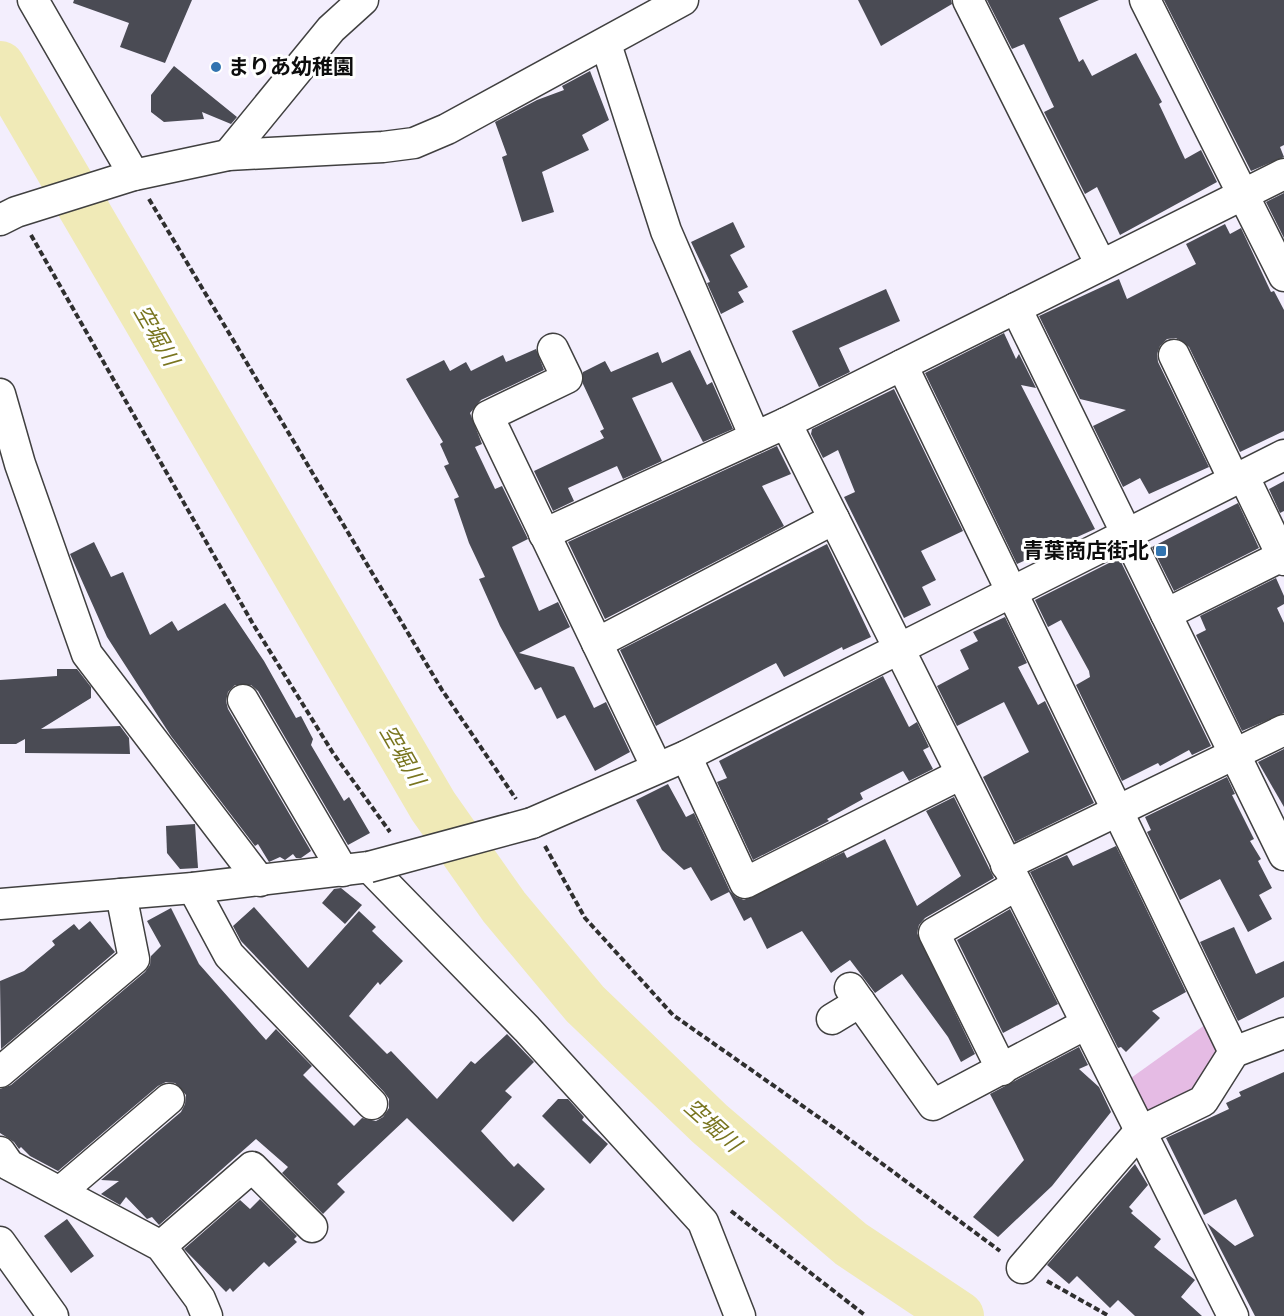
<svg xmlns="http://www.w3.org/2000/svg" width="1284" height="1316" viewBox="0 0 1284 1316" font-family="Spectral,'Noto Sans JP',serif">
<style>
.green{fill:#e5bbe4}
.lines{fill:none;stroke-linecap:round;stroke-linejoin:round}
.river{stroke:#f0eab7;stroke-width:50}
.building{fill:#4a4b54}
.minor-casing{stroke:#404040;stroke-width:33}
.path{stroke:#2f2f2f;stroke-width:4;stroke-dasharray:6 3;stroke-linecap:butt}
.minor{stroke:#fff;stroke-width:30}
.minor-bridge-casing{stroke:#404040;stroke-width:33;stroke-linecap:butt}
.minor-bridge{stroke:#fff;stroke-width:30}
.poi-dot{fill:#3274b0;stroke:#fff;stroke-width:2}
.labels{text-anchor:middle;stroke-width:6;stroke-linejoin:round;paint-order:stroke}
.poi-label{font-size:21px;font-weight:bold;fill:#0d0d0d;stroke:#fff;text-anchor:start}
.water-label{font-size:22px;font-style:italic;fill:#79751f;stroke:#fff}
</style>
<rect width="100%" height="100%" fill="#f3eefd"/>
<path class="green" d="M1216,1017l18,35 -31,49 -64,31 -22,-44z"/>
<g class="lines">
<path class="river" d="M0,66l433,740 71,101 81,97 125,120 141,120 108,72"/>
</g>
<g class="building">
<path d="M74,0h118l-27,63 -45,-16 9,-24 -56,-20z"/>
<path d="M858,0h93l1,4 -71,42z"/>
<path d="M987,0h112l-40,18 20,44 4,-3 9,17 44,-23 26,49 -3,2 26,55 16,-9 16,32 -97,53 -23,-48 -12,7 -41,-82 10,-5 -30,-63 -12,5z"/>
<path d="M1164,0h120v145l-4,2 4,10 -33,14z"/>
<path d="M174,66l63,51 -6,7 -29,-12 2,7 -40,3 -13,-10v-17z"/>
<path d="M590,71l19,49 -27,15 7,15 -47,22 12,40 -32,10 -20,-65 5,-2 -12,-33 42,-22 27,-10 -2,-4z"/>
<path d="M1284,193v45l-18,-36z"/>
<path d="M733,222l12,25 -15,8 18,32 -10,5 6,10 -23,12 -14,-31 3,-1 -19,-40z"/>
<path d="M1225,224l5,10 11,-6 30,64 3,-1 10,19v121l-44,21 -51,-105 -13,-9 -9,1 -7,7 -3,8 1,8 51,105 -60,27 -9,-16 -17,9 -30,-61 33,-16 -46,-11 -41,-83 80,-37 8,20 69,-35 -10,-20z"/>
<path d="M886,289l14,32 -61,27 11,24 -31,15 -27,-56z"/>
<path d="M1004,333l12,26 3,-5 17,34 -15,-3 74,144 -78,35 -92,-191z"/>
<path d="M536,349l8,21 -63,30 -11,13 12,31 -7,3 20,42 7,-3 26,53 -16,8 27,64 19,-9 12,25 -51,26 55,14 20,41 12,-6 24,50 -35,19 -30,-56 -8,4 -16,-32 -6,3 -35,-64 -21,-47 6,-2 -16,-34 -15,-44 5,-2 -15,-31 5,-2 -9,-20 3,-2 -37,-63 38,-19 6,11 16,-9 5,9 32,-16 3,7z"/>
<path d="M690,350l17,35 5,-3 21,47 -30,13 -31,-60 -40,16 30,63 -39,18 -6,-13 -49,22 6,13 -21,10 -19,-40 70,-33 -4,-7 4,-2 -21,-45v-12l22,-11 6,11 47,-20 4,11z"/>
<path d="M894,389l69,142 -42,20 15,29 -14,7 9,18 -27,13 -60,-121 11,-5 -17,-42 -15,8 -12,-24 1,-5z"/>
<path d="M777,446l14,28 -29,12 22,40 -179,93 -37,-77z"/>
<path d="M1284,481v30l-4,2 -11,-24z"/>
<path d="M1238,503l21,45 -85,43 -22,-44z"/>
<path d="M94,542l17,35 12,-5 27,63 22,-14 6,10 47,-28 39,58 32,57 5,-2 12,23 -2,6 33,56 5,-4 21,36 -22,12 -90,-154 -7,-6h-16l-7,7 -2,9 2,8 83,142 -10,7h-5l-3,-4 -8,6 -5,-3 -11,5 -11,-18 -3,2 -84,-110 -64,-99 -37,-83z"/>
<path d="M827,544l44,93 -28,13 -1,-3 -58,30 -8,-14 -120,63 -36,-76z"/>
<path d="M1119,558l92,188 -19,9 -3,-5 -29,16 -2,-3 -36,18 -46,-96 14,-8 -1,-6 -28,-51 -13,7 -13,-27z"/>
<path d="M1276,578l8,18v8l-7,4 7,15v90l-42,18 -46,-96 10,-5 -6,-14z"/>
<path d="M1005,617l22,46 -9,4 20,38 7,-4 49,102 -79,39 -32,-65 46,-25 -25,-50 -47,24 -20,-40 32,-17 -9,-19 18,-9 -5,-9z"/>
<path d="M57,669h20l14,18v11l-50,31 79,-3 9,12 1,16 -105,-1v-14l-9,5h-16v-64l57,-4z"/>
<path d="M883,676l26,51 8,-5 12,25 -6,3 10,19 -24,12 -6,-10 -43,22 3,6 -36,20 2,2 -76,39 -36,-78 10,-4 -8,-17z"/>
<path d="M1284,749v58l-26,-45z"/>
<path d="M1227,777l8,17 -3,1 22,44 -4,2 11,18 -3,2 14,27 -13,7 13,24 -24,13 -28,-53 -40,21 -33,-68 4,-2 -6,-13z"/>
<path d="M668,784l18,33 8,-4 36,78 6,6 8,3 100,-48 3,6 38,-19 32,67 44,-30 -35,-65 28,-14 40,81 -69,40 -6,7 -2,8 58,121 -14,8 -13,-25 -46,-63 -27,19 -25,-33 -19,13 -29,-42 -35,18 -16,-32 -7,4 -15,-29 -18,9 -20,-34 -7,3 -22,-20 -26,-50z"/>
<path d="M195,824l3,44 -18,1 -13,-16 -1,-27z"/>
<path d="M1116,846l70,146 -34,19 8,7 -34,34 -5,-5 -3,1 -88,-176 37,-17 6,11z"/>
<path d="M341,888l21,17 -17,19 -23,-21 12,-14z"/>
<path d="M254,907l54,61 51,-57 17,16 -4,4 31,30 -23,24 -2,-3 -29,34 38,38 4,-3 46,48 34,-38 4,3 32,-30 27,28 -29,29 7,6 -31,34 33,36 4,-4 27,26 -32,33 -106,-104 -70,66 8,8 -22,22 -41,-41 6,-6 -32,-28 -97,86 -7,-8 -5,2 -21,-22 -6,8 -19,-11 18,-13 -18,-1 80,-68 4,-8 1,-9 -11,-12 -9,-1 -8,4 -100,85 -28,-15 -9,-9 -2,2 -5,-7 -14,-9v-44l11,-4 134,-113 5,-7 1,-9 10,-10 -14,-25 24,-13 28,56 67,76 10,-11 36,37 -9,9 51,51 8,-8 14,3 7,-4 6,-9v-9l-5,-7 -143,-151 -8,-15z"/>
<path d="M1010,909l48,95 -55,29 -46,-93z"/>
<path d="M90,921l25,31 -114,97 -1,-68 24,-10 31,-26 -3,-4 22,-17 5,6z"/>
<path d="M1234,927l22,47 28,-13v36l-46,24 -38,-79z"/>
<path d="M1079,1047l9,18 -9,4 20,18 12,25 -59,74 -54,51 -25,-20 51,-57 -34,-66z"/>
<path d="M1284,1072v244h-29l-48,-93 28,23 19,-10 -18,-37 -32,16 -38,-77 63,-29 -3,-6 15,-7 -2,-4z"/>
<path d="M558,1099h10l16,18 -2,3 26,24 -18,20 -48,-48z"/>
<path d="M1135,1164l13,21 -19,22 4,4 -2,2 30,26 -7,8 41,33 -14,17 21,19h-67l-17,-16 -8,8 -33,-32 -8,8 -22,-19z"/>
<path d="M260,1199l37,37 -3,3 3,3 -28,25 -5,-5 -31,30 -3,-4 -4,4 -42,-43 56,-49 10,9z"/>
<path d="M67,1219l27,37 -23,17 -27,-37z"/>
</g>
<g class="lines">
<defs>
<g id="minor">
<path d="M33,0l101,175"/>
<path d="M968,0l133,265"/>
<path d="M1145,0l139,276"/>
<path d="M606,44l60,187 89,206"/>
<path d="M228,155l103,-126 32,-29"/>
<path d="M0,220l16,-8 118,-37 94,-20 155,-8 31,-4 33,-14 236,-129"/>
<path d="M1016,308l268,547"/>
<path d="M553,349l14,29 -79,38 169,352"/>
<path d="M1174,355l60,125"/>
<path d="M902,365l332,687"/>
<path d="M0,394l20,70 67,190 173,227"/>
<path d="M786,423l447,893"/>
<path d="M1243,475l41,85"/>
<path d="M544,534l242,-111 498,-249"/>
<path d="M1166,614l116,-58"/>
<path d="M597,643l237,-124"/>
<path d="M243,700l100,171"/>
<path d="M686,756l59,127 216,-109"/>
<path d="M532,823l154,-67 598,-301"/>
<path d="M1006,865l278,-135"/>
<path d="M193,888l36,67 143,149"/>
<path d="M0,904l193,-16 176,-21 158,162 176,193 37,94"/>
<path d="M850,988l83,117 153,-81"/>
<path d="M832,1019l28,-17"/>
<path d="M1002,1070l-68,-137 83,-48"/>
<path d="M0,1072l134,-113 -13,-65"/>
<path d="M0,1152l9,13 152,81 39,53 7,17"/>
<path d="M61,1191l108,-92"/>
<path d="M0,1242l53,74"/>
<path d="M161,1246l91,-79 60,60"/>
<path d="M1022,1268l117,-136 64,-31 31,-49 50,-19"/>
</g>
</defs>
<use href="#minor" class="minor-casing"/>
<g class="path">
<path d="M149,199l293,491 74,109"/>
<path d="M31,235l222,389 80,129 57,79"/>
<path d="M545,846l40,72 88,97 161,113 166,123"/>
<path d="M731,1211l135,105"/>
<path d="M1047,1281l62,35"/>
</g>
<use href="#minor" class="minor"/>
<defs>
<path id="minor-bridge" d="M369,867l163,-44"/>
</defs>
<use href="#minor-bridge" class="minor-bridge-casing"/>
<use href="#minor-bridge" class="minor-bridge"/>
</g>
<g class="poi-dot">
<circle cx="216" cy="67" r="6"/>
<rect x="1155" y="545" width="12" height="12" rx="3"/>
</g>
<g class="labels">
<g class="poi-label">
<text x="228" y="74">まりあ幼稚園</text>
<text x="1149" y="558" text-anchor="end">青葉商店街北</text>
</g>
<g class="water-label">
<text transform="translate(157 335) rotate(60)" y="8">空堀川</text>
<text transform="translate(403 755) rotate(60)" y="8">空堀川</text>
<text transform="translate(713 1125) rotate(42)" y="8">空堀川</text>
</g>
</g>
</svg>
